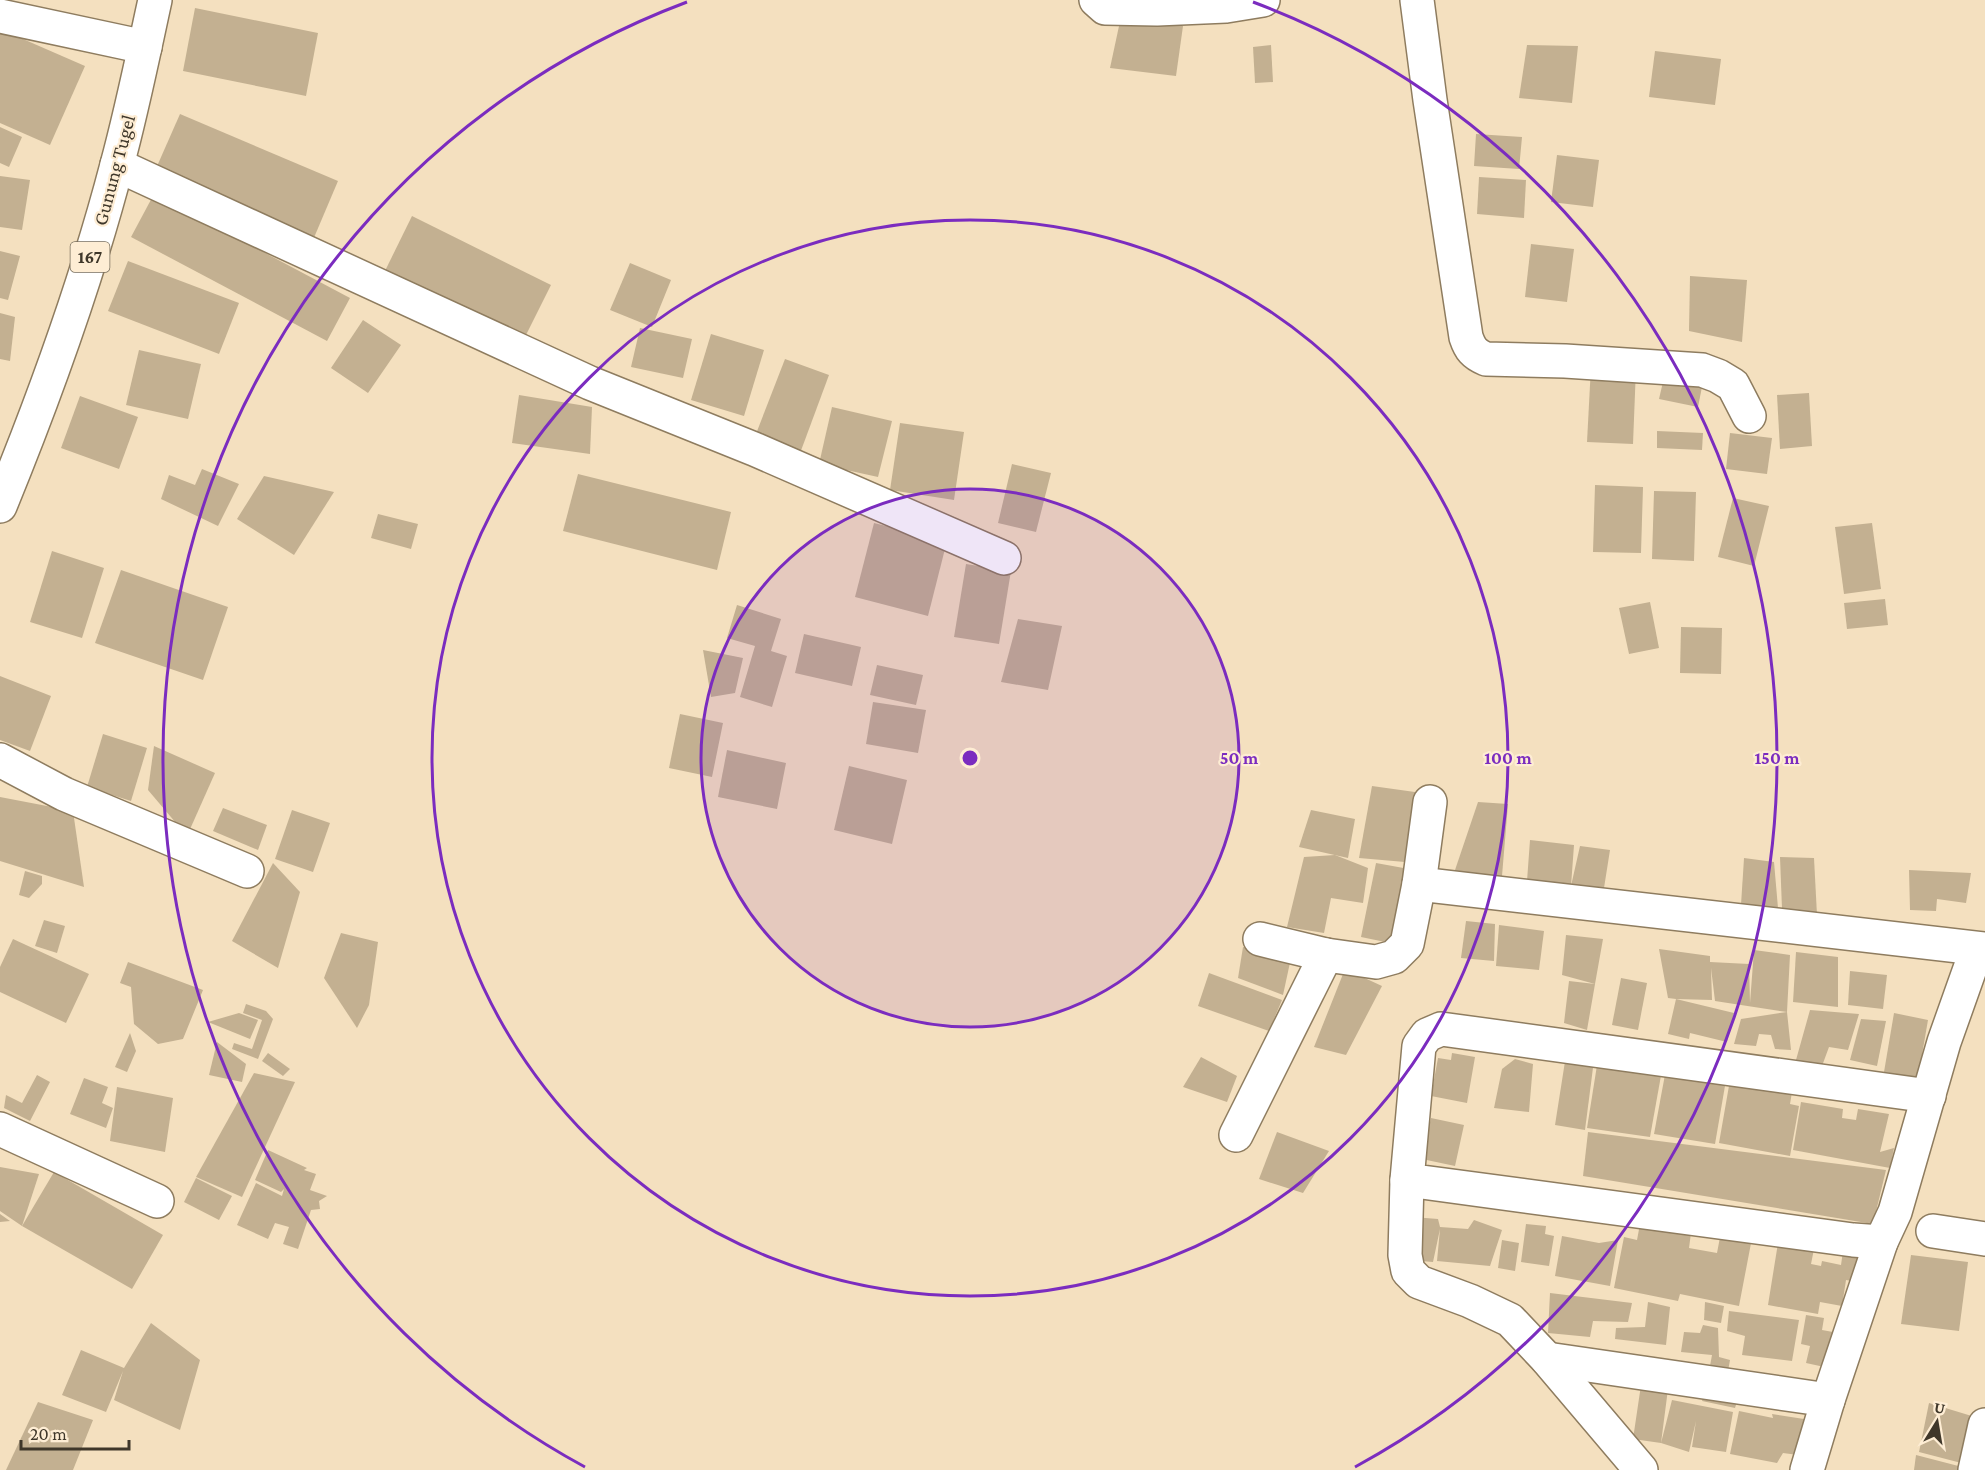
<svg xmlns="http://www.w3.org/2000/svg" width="1985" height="1470" viewBox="0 0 1985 1470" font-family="'Crimson Pro',serif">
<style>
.building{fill:#c3b091}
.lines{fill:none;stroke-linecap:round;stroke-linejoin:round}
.minor-casing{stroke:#8e7c5f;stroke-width:36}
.major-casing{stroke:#8e7c5f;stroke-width:36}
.minor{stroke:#fff;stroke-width:33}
.major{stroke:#fff;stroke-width:33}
.ring{fill:none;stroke:#7b2cbf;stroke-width:3}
.labels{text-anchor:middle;stroke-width:4.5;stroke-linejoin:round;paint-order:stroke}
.shield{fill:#feedd4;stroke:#786e5d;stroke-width:1.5}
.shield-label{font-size:18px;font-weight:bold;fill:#3f372a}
.street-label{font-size:20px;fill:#3f372a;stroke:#feedd4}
.centre{fill:#7b2cbf;stroke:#feedd4;stroke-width:3}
.ring-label{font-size:18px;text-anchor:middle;font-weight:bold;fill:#7b2cbf;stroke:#feedd4;stroke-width:4.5;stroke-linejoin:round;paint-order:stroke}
</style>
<rect width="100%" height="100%" fill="#f4e0bf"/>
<g class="building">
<path d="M195,8l123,25 -12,63 -123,-25z"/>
<path d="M1122,12l61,14 -7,50 -66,-8z"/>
<path d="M0,29l85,37 -35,79 -50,-22z"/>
<path d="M1271,45l2,37 -18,1 -2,-36z"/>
<path d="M1527,45l51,1 -6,57 -53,-5z"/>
<path d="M1655,51l66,8 -6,46 -66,-8z"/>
<path d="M180,114l158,67 -25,59 -159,-67z"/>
<path d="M0,127l22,10 -13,30 -9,-4z"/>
<path d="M1476,134l46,3 -3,32 -45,-3z"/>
<path d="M1557,155l42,5 -6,47 -42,-5z"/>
<path d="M0,176l30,4 -8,50 -22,-3z"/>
<path d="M1479,177l47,3 -2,38 -47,-4z"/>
<path d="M154,194l196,104 -23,43 -196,-104z"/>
<path d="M412,216l139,69 -29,58 -139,-68z"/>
<path d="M1531,244l43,5 -7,53 -42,-5z"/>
<path d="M0,251l20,5 -12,44 -8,-2z"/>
<path d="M128,261l111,42 -20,51 -111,-43z"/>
<path d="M630,263l41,17 -19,47 -42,-17z"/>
<path d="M1690,276l57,4 -5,62 -53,-11z"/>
<path d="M0,313l15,4 -5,44 -10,-2z"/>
<path d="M363,320l38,25 -33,48 -37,-25z"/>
<path d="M640,328l52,11 -9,39 -52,-11z"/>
<path d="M711,334l53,16 -20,66 -53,-16z"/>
<path d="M139,350l62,14 -13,55 -62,-14z"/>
<path d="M785,359l44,16 -30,81 -45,-17z"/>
<path d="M1591,366l45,2 -3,76 -46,-2z"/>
<path d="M1666,369l38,8 -6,30 -39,-8z"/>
<path d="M1809,393l3,53 -32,3 -3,-54z"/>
<path d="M519,395l73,12 -2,47 -78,-11z"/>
<path d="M80,396l58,21 -19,52 -58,-21z"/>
<path d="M832,407l60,14 -14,56 -59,-13z"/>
<path d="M900,423l64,9 -10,68 -64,-10z"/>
<path d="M1657,431l46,2 -1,17 -45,-2z"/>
<path d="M1730,433l42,5 -5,36 -41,-5z"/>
<path d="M1012,464l39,9 -15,59 -38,-9z"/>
<path d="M202,469l37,15 -21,42 -57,-27 8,-24 26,10z"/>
<path d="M578,474l153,38 -14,58 -154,-39z"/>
<path d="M264,476l70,16 -40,63 -57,-36z"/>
<path d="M1595,485l48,2 -2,66 -48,-1z"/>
<path d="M1654,491l42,1 -2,69 -42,-2z"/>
<path d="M1733,498l36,8 -15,60 -36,-9z"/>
<path d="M378,514l40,10 -7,25 -40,-11z"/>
<path d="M874,523l73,18 -19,75 -73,-19z"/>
<path d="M1872,523l9,66 -37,5 -9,-67z"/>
<path d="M52,551l52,17 -22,70 -52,-16z"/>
<path d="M966,564l45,7 -12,73 -45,-7z"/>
<path d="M121,570l107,37 -25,73 -108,-37z"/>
<path d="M1885,599l3,26 -41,4 -3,-26z"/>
<path d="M1650,602l9,46 -30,6 -10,-46z"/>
<path d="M737,605l44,14 -10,32 16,5 -15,51 -32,-10 15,-51 -28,-8z"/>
<path d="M1018,619l44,7 -14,64 -47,-8z"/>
<path d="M1681,627l41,1 -1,46 -41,-1z"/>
<path d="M804,634l57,13 -9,39 -57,-13z"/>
<path d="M703,650l40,8 -8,35 -24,4z"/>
<path d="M877,665l46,10 -7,30 -46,-10z"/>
<path d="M0,676l51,20 -21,55 -30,-11z"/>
<path d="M873,702l53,8 -8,43 -52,-9z"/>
<path d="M680,714l43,9 -11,54 -43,-9z"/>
<path d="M103,734l44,14 -16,53 -44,-14z"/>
<path d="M154,746l61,27 -28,63 -39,-46z"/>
<path d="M727,750l59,13 -9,46 -59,-12z"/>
<path d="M849,766l58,14 -15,64 -58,-14z"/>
<path d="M1372,786l50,7 -17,69 -46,-4z"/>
<path d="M0,797l73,14 11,76 -84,-26z"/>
<path d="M1478,802l30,2 -6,72 -48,-3z"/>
<path d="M223,808l44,17 -9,25 -45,-19z"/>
<path d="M292,810l38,13 -17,49 -38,-13z"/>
<path d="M1311,810l44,9 -7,39 -49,-11z"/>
<path d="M1530,840l44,5 -3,41 9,-40 30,4 -6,38 -33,-2 -44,-5z"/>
<path d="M1335,855l33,13 -5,35 -32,-5 -7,35 -37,-6 17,-70z"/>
<path d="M1780,857l34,1 3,57 -35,-6z"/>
<path d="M1744,858l30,4 4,46 -37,-3z"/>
<path d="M273,863l27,29 -22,76 -46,-27z"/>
<path d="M1376,863l33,6 -14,75 -34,-7z"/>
<path d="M1909,870l62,3 -5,30 -29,-4 -1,12 -26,-1z"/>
<path d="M25,871l17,5v8l-13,14 -10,-3z"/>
<path d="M44,920l21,6 -8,27 -22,-7z"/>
<path d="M1466,921l29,3 -1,37 -33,-3z"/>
<path d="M1499,925l45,6 -5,39 -43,-4z"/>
<path d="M341,933l37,9 -9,63 -12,23 -33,-50z"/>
<path d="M1566,935l37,4 -8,45 -8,46 -23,-7 5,-42 26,3 -33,-9z"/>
<path d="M13,939l76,35 -23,49 -66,-31v-25z"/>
<path d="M1243,947l48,11 -8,37 -45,-17z"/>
<path d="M1659,949l51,7v6l39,2 1,39 4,-53 36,5 -3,57 4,38 -16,-1 -4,-14 -12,-1 -3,12 -22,-2 7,-25 46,-7 -72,-11 -4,-33 1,32 -36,-1 58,14 -7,29 -37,-9 -1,6 -21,-5 8,-35 -8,-1z"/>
<path d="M1796,952l42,5v50l-45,-5z"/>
<path d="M128,962l75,28 -20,49 -25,5 -24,-20 -3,-37 -11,-4z"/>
<path d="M1345,969l37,17 -36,69 -32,-8z"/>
<path d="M1850,971l37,4 -4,34 -35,-4z"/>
<path d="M1209,973l73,27 -13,31 -71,-25z"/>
<path d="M1621,978l26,5 -9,47 -26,-5z"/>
<path d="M246,1004l20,7 7,8 -15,40 -26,-10 2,-6 18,6 10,-29 -19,-7z"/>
<path d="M1810,1010l49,4 -11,36 -19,-3 -7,19 -26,-6z"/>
<path d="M239,1013l19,7 -8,19 -42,-17z"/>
<path d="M1894,1013l34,7 -10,58 -34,-6z"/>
<path d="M1861,1019l25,2 -9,45 -27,-6z"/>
<path d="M130,1033l6,18 -9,21 -12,-5z"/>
<path d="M217,1042l29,22 -4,18 -33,-7z"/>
<path d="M268,1053l22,16 -7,7 -21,-15z"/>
<path d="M1452,1053l23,4 -8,46 -36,-7 7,-38 13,2z"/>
<path d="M1566,1055l28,5 -9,70 -30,-5z"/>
<path d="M1201,1057l36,19 -10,26 -44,-15z"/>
<path d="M1515,1059l18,5 -4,48 -35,-4 8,-39z"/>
<path d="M1598,1059l64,11 -12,67 -63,-9z"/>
<path d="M1666,1069l60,11 -11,64 -61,-10z"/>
<path d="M254,1073l41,9 -53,115 -46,-20z"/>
<path d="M37,1075l13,7 -20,39 -26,-13 2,-13 16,8z"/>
<path d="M84,1078l24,9 -6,16 11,5 -7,20 -36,-14z"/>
<path d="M1730,1080l62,12 -2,12 9,2 -9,50 -71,-13z"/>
<path d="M117,1087l56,11 -8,54 -55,-11z"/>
<path d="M1801,1102l42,7 -1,9 14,2 2,-11 31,5 -9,38 14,-4 -4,20 -97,-18z"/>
<path d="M1431,1118l33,7 -9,41 -33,-7z"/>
<path d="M1277,1132l52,19 -26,42 -44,-14z"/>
<path d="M1588,1132l298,38 -13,54 -290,-48z"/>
<path d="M268,1150l39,18 -3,2 12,4 -6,16 17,6 -8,5 1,8 -9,1 -13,39 -15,-5 6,-17 -14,-4 -7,16 -31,-14 19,-42 26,13 2,-7 -3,3 -26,-12z"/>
<path d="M0,1167l39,7 -17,52 -22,-15z"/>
<path d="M54,1172l109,63 -31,54 -110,-63z"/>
<path d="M196,1178l36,18 -13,24 -35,-18z"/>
<path d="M0,1214l10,7 -10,1z"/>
<path d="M1413,1217l25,2 2,8 28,2 6,-9 28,10 -12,36 -53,-5 3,-32 -7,33 -24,-2z"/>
<path d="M1526,1224l20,2 -1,8 9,2 -5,30 -28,-4z"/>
<path d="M1640,1224l51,9 -2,15 28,5 4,-21 31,6 -13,68 -59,-12 -2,7 -64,-13 10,-51 13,3z"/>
<path d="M1562,1236l37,7 19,-3 -8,46 -55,-10z"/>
<path d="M1502,1240l17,3 -4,28 -17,-3z"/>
<path d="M1778,1243l36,6 -3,15 10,2 1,-5 19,4 2,-14 19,3 -5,28 -11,-2 -4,26 -22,-4 -2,12 -50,-9z"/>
<path d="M1911,1255l57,7 -9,69 -58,-7z"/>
<path d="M1550,1293l82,10 -4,19 -35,-1 -3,16 -42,-4z"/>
<path d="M1648,1302l22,5 -4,38 -51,-6 1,-11 29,-1z"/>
<path d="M1705,1302l19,4 -3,17 -17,-3z"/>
<path d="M1729,1311l70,9 -7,41 -50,-6 3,-19 -18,-5z"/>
<path d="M1806,1315l18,3 -2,12 11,2 -4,36 -23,-5 4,-17 -9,-2z"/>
<path d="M151,1323l49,37 -20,70 -66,-30 9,-29 -17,41 -44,-17 19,-45 43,18z"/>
<path d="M1703,1325l15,3 1,29 11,3 -2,11 -18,-5 2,-11 -31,-3 3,-20 16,1z"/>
<path d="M1641,1385l27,4 -7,54 11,-43 61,12 -7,40 -34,-5 4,-26 -7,31 -28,-9 -28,-4z"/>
<path d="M1705,1391l34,4 -4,13 -33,-7z"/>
<path d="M38,1402l55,18 -20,50h-67z"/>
<path d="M1929,1403l46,14 -6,48 -50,-13z"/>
<path d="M1739,1411l34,7 -1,-4 32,5 -6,36 -15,-2 -6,10 -47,-9z"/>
<path d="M1916,1455l54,14v1h-56z"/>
</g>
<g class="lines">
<defs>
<g id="minor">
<path d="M1096,0l9,8 52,1 69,-3 37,-6"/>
<path d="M1417,0l13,100 36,237c4,12 8,17 20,22l79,2 137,9 16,6 15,9 16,31"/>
<path d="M0,16l145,31"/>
<path d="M117,165l473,218 164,66 250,109"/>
<path d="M0,760l64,34 183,77"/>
<path d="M1419,884l11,-82"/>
<path d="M1260,939l66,16 50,7 18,-5 13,-13 12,-60 566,65"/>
<path d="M0,1129l157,72"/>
<path d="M1236,1135l90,-180"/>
<path d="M1407,1180l-2,75 3,16 11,11 51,19 40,19 37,39 94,111"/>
<path d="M1933,1231l52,8"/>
<path d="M1881,1242l-28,-2 -446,-60 12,-134 8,-11 14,-6 488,67"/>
<path d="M1547,1359l281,41"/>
<path d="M1807,1470l21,-70 53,-158 14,-30 49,-170 33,-93"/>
<path d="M1975,1470l10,-45"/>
</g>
<path id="major" d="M0,506c45,-110 87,-226 117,-341 15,-55 26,-110 38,-165"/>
</defs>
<use href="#minor" class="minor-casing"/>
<use href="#major" class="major-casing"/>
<use href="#minor" class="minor"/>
<use href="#major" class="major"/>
</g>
<circle cx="970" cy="758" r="269" fill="#7b2cbf" fill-opacity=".12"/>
<g class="ring">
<circle cx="970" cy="758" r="269"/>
<circle cx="970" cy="758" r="538"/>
<path d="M585 1467A807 807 0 0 1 687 2M1253 2A807 807 0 0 1 1355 1467"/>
</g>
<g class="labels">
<rect class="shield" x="70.5" y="242" width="39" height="30" rx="4.5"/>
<g class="shield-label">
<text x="90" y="263">167</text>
</g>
<g class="street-label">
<text transform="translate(114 170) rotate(-75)" y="7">Gunung Tugel</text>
</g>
</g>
<circle cx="970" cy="758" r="9" class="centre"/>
<g class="ring-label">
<text x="1239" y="764">50 m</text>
<text x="1508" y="764">100 m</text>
<text x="1777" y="764">150 m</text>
</g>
<g transform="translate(1937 1422) rotate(11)" stroke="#feedd4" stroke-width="4.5" paint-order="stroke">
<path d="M0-4.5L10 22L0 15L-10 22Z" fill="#3f372a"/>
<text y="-9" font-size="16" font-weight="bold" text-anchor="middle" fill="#3f372a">U</text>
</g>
<path d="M21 1440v9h108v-9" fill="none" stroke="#3f372a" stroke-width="3"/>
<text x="30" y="1440" font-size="18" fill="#3f372a" stroke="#feedd4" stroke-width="4.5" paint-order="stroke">20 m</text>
</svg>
